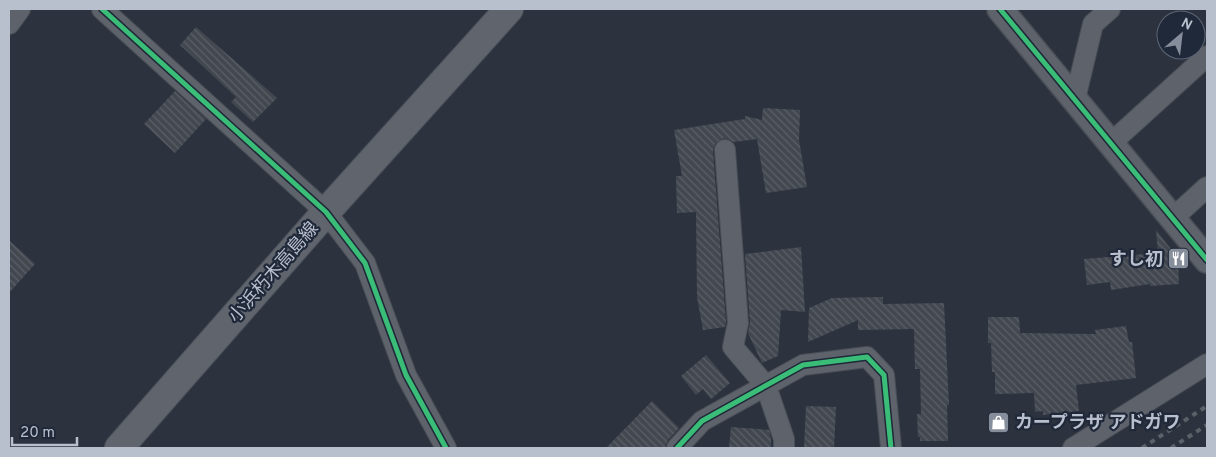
<svg xmlns="http://www.w3.org/2000/svg" width="1216" height="457" viewBox="0 0 1216 457" font-family="Overpass,'Noto Sans JP',sans-serif">
<style>
.building{fill:url(#building-back-hatch)}
.lines{fill:none;stroke-linecap:round;stroke-linejoin:round}
.minor-casing{stroke:#4a4e56;stroke-width:22}
.tertiary-casing{stroke:#4a4e56;stroke-width:28}
.primary-casing{stroke:#4b505a;stroke-width:30}
.minor{stroke:#5e626b;stroke-width:20}
.tertiary{stroke:#5e626b;stroke-width:25}
.primary{stroke:#60656d;stroke-width:28}
.rail{stroke:#5c6169;stroke-width:4;stroke-dasharray:5 5;stroke-linecap:butt}
.cycleway-casing{stroke:#1f2939;stroke-width:8}
.cycleway{stroke:#3abd76;stroke-width:5}
.labels{text-anchor:middle;stroke-width:4.5;stroke-linejoin:round;paint-order:stroke}
.poi-label{font-size:18px;font-weight:bold;fill:#b8bfcd;stroke:#1f2939;text-anchor:end}
.street-label{font-size:18px;fill:#b8bfcd;stroke:#1f2939}
</style>
<defs>
<pattern id="building-back-hatch" width="6" height="6" patternUnits="userSpaceOnUse" patternTransform="scale(1.25)"><rect width="6" height="6" fill="#424750"/><path d="M-1 5l2 2M0 0l6 6M5-1l2 2" fill="none" stroke="#5b6068"/></pattern>
</defs>
<rect width="100%" height="100%" fill="#2d333e"/>
<g class="building">
<path d="M196,27l81,71 -24,24 -22,-20 5,-5 -56,-52z"/>
<path d="M175,91l31,28 -31,34 -31,-29z"/>
<path d="M763,108l37,2 -1,30 8,47 -41,6 -9,-54 -23,3 -10,-4 -9,6 -2,7 13,171 -1,5 -22,3 -6,-33 -1,-85 -19,1 -1,-37h6l-8,-46 71,-11v-3l17,4z"/>
<path d="M1156,230l22,28 1,26 -29,2v-2l-39,6 -1,-8 -23,3 -3,-26 74,-6z"/>
<path d="M9,240l26,24 -26,29z"/>
<path d="M801,247l4,65 -24,-2 -3,46 -16,7 -14,-30 2,-11 -5,-68z"/>
<path d="M883,297v7l61,-1 5,102h-2l1,36h-28v-4h-2l-1,-23h4l-1,-45h-5l-1,-40 -56,1v-10l-50,22 1,-34 23,-10z"/>
<path d="M988,317h31l1,16 76,1 -1,-4 31,-4 3,16h3l4,36 -60,7 3,26 -36,4v-4l-8,1 -1,-19 -39,1v-22h-3l-1,-29h-3z"/>
<path d="M706,355l24,28 -19,16 -8,-10 -7,6 -15,-19z"/>
<path d="M652,401l27,27 -11,12 -3,8h-59z"/>
<path d="M806,406l30,1 -2,41h-30z"/>
<path d="M731,427l38,3 2,9v9h-42z"/>
</g>
<g class="lines">
<defs>
<g id="minor">
<path d="M102,9l224,203 39,51 41,112 40,73"/>
<path d="M9,24l11,-15"/>
<path d="M1075,99l18,-75 17,-15"/>
<path d="M1111,143l96,-87"/>
<path d="M725,150l13,173 -5,24 33,39 18,53v9"/>
<path d="M1173,218l34,-31"/>
<path d="M677,448l25,-27 101,-56 64,-8 17,18 7,73"/>
<path d="M1073,448l134,-84"/>
</g>
<path id="tertiary" d="M1000,9l207,251"/>
<path id="primary" d="M119,448l207,-236 183,-203"/>
</defs>
<use href="#minor" class="minor-casing"/>
<use href="#tertiary" class="tertiary-casing"/>
<use href="#primary" class="primary-casing"/>
<use href="#minor" class="minor"/>
<use href="#tertiary" class="tertiary"/>
<use href="#primary" class="primary"/>
<g class="rail">
<path d="M1142,448l65,-42"/>
<path d="M1171,448l36,-23"/>
</g>
<defs>
<g id="cycleway">
<path d="M102,9l224,203 39,51 41,112 40,73"/>
<path d="M1000,9l207,251"/>
<path d="M677,448l25,-27 101,-56 64,-8 17,18 7,73"/>
</g>
</defs>
<use href="#cycleway" class="cycleway-casing"/>
<use href="#cycleway" class="cycleway"/>
</g>
<defs>
<symbol id="restaurant-square" viewBox="-11 -11 22 22"><rect x="-9" y="-9" width="18" height="18" rx="4" fill="#878e9b" stroke="#1f2939"/><path d="M-5-6h1v4h1v-4h1v4h1v-4h1v5L-1.5 .5V6h-2V.5L-5-1ZM5-6V6H3V1.5H1.5Q1.5-4 5-6Z" fill="#fff"/></symbol>
<symbol id="shop-square" viewBox="-11 -11 22 22"><rect x="-9" y="-9" width="18" height="18" rx="4" fill="#878e9b" stroke="#1f2939"/><path d="M-5-2.5h2.3a2.7 3.5 0 0 1 5.4 0H5L5.5 6h-11ZM-1.5-2.5h3a1.5 2.3 0 0 0-3 0Z" fill="#fff"/></symbol>
</defs>
<g fill-rule="evenodd">
<use href="#restaurant-square" x="1166" y="246" width="25" height="25"/>
<use href="#shop-square" x="986" y="410" width="25" height="25"/>
</g>
<g class="labels">
<g class="poi-label">
<text x="1163" y="265">すし初</text>
<text x="1015" y="428" text-anchor="start">カープラザ アドガワ</text>
</g>
<g class="street-label">
<text transform="translate(273 272) rotate(-49)" y="6">小浜朽木高島線</text>
</g>
</g>
<rect width="1216" height="457" fill="none" stroke="#b8bfcd" stroke-width="20"/>
<g transform="translate(1181 35) rotate(28)"><circle r="24" fill="#1f2939" stroke="#5c6574"/>
<path d="M0-4L9 19L0 12L-9 19Z" fill="#878e9b"/>
<text y="-8" font-size="14" font-weight="bold" text-anchor="middle" fill="#b8bfcd">N</text>
</g>
<path d="M12 437v8h65v-8" fill="none" stroke="#b8bfcd" stroke-width="2.5"/>
<text x="20" y="437" font-size="15" fill="#b8bfcd" stroke="#1f2939" stroke-width="4" paint-order="stroke">20 m</text>
</svg>
